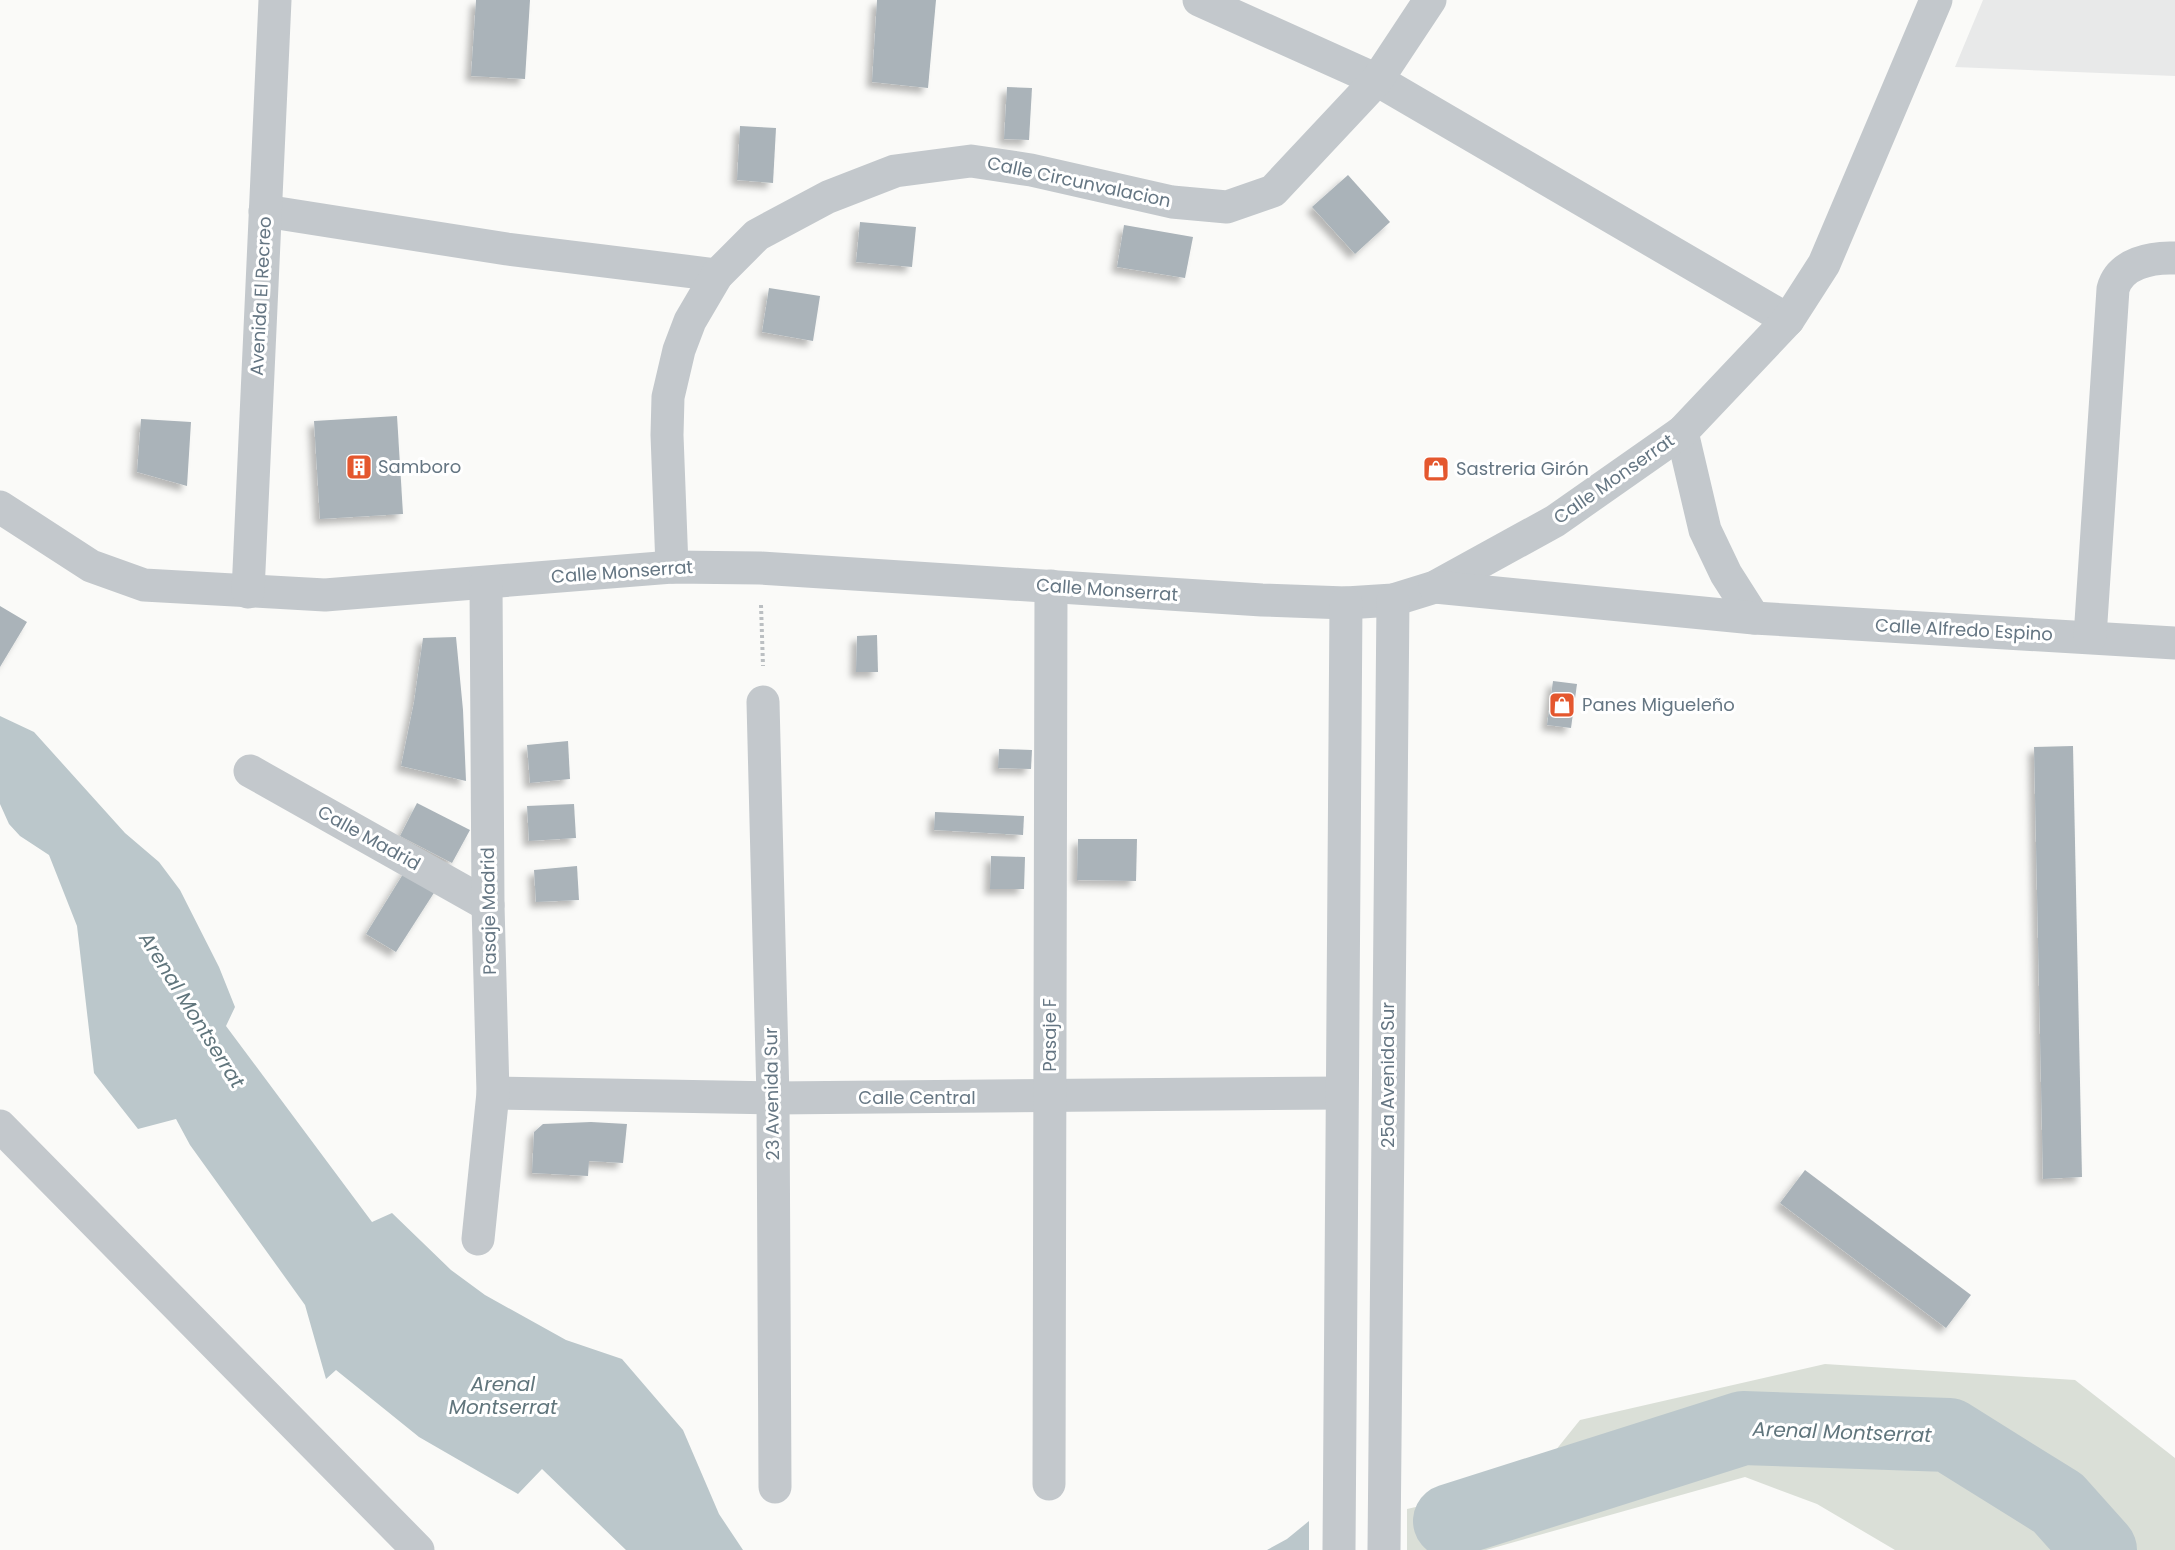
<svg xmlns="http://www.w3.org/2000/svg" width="2175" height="1550" viewBox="0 0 2175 1550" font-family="Poppins,sans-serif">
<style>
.built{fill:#e8e9e9}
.green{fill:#dadfd7}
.water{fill:#bbc7cb}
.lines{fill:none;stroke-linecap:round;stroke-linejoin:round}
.river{stroke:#bbc7cb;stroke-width:74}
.building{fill:#aab3b9;filter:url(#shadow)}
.path{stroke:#bbbfc2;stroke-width:4;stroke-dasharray:3 3;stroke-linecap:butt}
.minor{stroke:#c3c8cc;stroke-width:33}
.labels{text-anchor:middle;stroke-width:6;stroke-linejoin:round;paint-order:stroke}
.street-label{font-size:18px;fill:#657683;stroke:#fff}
.poi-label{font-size:18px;fill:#657683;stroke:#fff;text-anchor:start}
.water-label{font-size:20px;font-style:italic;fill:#60757c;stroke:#fff}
</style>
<defs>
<filter id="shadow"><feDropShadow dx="-5.5" dy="5.5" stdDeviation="3" flood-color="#0004"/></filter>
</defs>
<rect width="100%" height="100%" fill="#fafaf8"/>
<path class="built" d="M1983,0h192v76l-220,-9z"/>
<path class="green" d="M1825,1364l250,16 100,78v92h-280l-78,-46 -72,-27 -259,73h-79v-41l105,-24 35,-24 33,-41z"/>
<g class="water">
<path d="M0,716l34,16 91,101 34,29 21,28 39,77 16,40 -9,19 146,196 20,-9 59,57 34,25 81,45 56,19 61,71 36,84 24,36h-117l-84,-81 -24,25 -99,-57 -83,-67 -10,9 -21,-74 -115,-160 -14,-26 -38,10 -44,-56 -17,-147 -28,-71 -29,-19 -11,-12 -9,-20z"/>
<path d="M1309,1521v29h-42l20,-11z"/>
</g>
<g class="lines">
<path class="river" d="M1450,1521l293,-93 206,7 109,68 42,47"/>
</g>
<g class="building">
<path d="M476,0h54l-5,79 -54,-3z"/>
<path d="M877,0h59l-8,88 -56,-6z"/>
<path d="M1007,87l25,1 -3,52 -25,-1z"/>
<path d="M740,126l36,2 -3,55 -36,-3z"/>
<path d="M1348,175l42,47 -35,32 -43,-47z"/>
<path d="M860,222l56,5 -4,40 -56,-5z"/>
<path d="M1124,225l69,12 -8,41 -68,-11z"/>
<path d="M769,288l51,8 -7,45 -51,-9z"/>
<path d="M397,416l6,98 -83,5 -6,-98z"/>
<path d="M141,419l50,3 -4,64 -50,-14z"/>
<path d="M0,606l27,16 -27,45z"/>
<path d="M877,635l1,37h-22l1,-36z"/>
<path d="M456,637l7,73 3,71 -65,-15 13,-64 9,-64z"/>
<path d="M1553,681l24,3 -6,44 -24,-3z"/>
<path d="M568,741l2,38 -40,4 -3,-38z"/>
<path d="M2073,746l9,431 -39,2 -9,-432z"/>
<path d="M999,749l33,1 -1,19 -33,-1z"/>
<path d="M417,803l53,27 -18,33 -52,-27z"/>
<path d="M574,804l2,34 -47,3 -2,-35z"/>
<path d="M935,812l89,4 -1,19 -89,-5z"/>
<path d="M1078,839h59l-1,42 -59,-1z"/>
<path d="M991,856l34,1 -1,32h-34z"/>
<path d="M408,866l31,19 -43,67 -30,-18z"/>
<path d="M577,866l2,34 -43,2 -2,-32z"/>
<path d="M591,1122l36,2 -4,39 -34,-2 -1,15 -56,-3 2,-41 9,-8z"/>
<path d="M1805,1170l166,125 -25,33 -166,-125z"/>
</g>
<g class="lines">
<path class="path" d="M761,605l2,61"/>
<g class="minor">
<path d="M1199,0l178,80 411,240"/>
<path d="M265,211l242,38 210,26"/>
<path d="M1682,432l23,98 21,44 28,44"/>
<path d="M0,507l91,59 53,19 181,10 347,-28 88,1 502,32 84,3 47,-3 42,-13 120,-66 127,-89 106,-112 36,-56 112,-264"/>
<path d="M672,567l-5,-132 1,-38 11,-47 11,-29 27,-46 40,-40 71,-38 67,-26 76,-10 60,9 141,32 55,5 46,-16 104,-111 53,-80"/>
<path d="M1435,587l319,31 421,25"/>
<path d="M248,592l27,-592"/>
<path d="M2090,637l23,-348c7,-26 39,-32 62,-31"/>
<path d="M763,702l10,396 2,389"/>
<path d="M250,771l238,134"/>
<path d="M493,1093l280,5 567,-5"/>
<path d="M0,1126l418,424"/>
<path d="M478,1239l15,-146 -5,-188 -2,-322"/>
<path d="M1049,1484l2,-898"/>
<path d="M1339,1550l7,-947"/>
<path d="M1384,1550l9,-950"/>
</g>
</g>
<defs>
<symbol id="building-square" viewBox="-11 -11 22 22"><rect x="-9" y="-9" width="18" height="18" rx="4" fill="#e4572e" stroke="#fff"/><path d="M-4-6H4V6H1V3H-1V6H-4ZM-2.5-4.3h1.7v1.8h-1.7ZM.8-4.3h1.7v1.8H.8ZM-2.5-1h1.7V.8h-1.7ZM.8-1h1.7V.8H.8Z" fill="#fff"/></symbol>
<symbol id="shop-square" viewBox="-11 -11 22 22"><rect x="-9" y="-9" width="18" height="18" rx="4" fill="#e4572e" stroke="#fff"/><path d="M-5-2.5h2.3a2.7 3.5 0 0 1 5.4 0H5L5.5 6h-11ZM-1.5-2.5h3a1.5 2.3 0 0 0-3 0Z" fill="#fff"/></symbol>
</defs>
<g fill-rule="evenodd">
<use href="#building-square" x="344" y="452" width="30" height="30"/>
<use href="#shop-square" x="1421" y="454" width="30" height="30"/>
<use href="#shop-square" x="1547" y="690" width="30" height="30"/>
</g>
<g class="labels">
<g class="street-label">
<text transform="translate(1079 182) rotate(12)" y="6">Calle Circunvalacion</text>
<text transform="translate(261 296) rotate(-87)" y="6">Avenida El Recreo</text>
<text transform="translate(1614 479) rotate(-35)" y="6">Calle Monserrat</text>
<text transform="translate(622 572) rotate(-4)" y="6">Calle Monserrat</text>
<text transform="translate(1107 590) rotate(4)" y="6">Calle Monserrat</text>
<text transform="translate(1964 630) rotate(3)" y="6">Calle Alfredo Espino</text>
<text transform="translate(369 838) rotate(29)" y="6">Calle Madrid</text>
<text transform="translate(489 911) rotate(-91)" y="6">Pasaje Madrid</text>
<text transform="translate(1050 1035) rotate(-90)" y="6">Pasaje F</text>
<text transform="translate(1388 1075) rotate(-90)" y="6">25a Avenida Sur</text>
<text transform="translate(772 1094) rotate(-91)" y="6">23 Avenida Sur</text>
<text x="917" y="1104">Calle Central</text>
</g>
<g class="poi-label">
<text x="378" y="473">Samboro</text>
<text x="1456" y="475">Sastreria Girón</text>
<text x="1582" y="711">Panes Migueleño</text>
</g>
<g class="water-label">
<text transform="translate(192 1010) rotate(58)" y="7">Arenal Montserrat</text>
<text x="503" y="1391">Arenal<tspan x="503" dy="23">Montserrat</tspan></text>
<text transform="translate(1842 1432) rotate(2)" y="7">Arenal Montserrat</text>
</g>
</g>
</svg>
